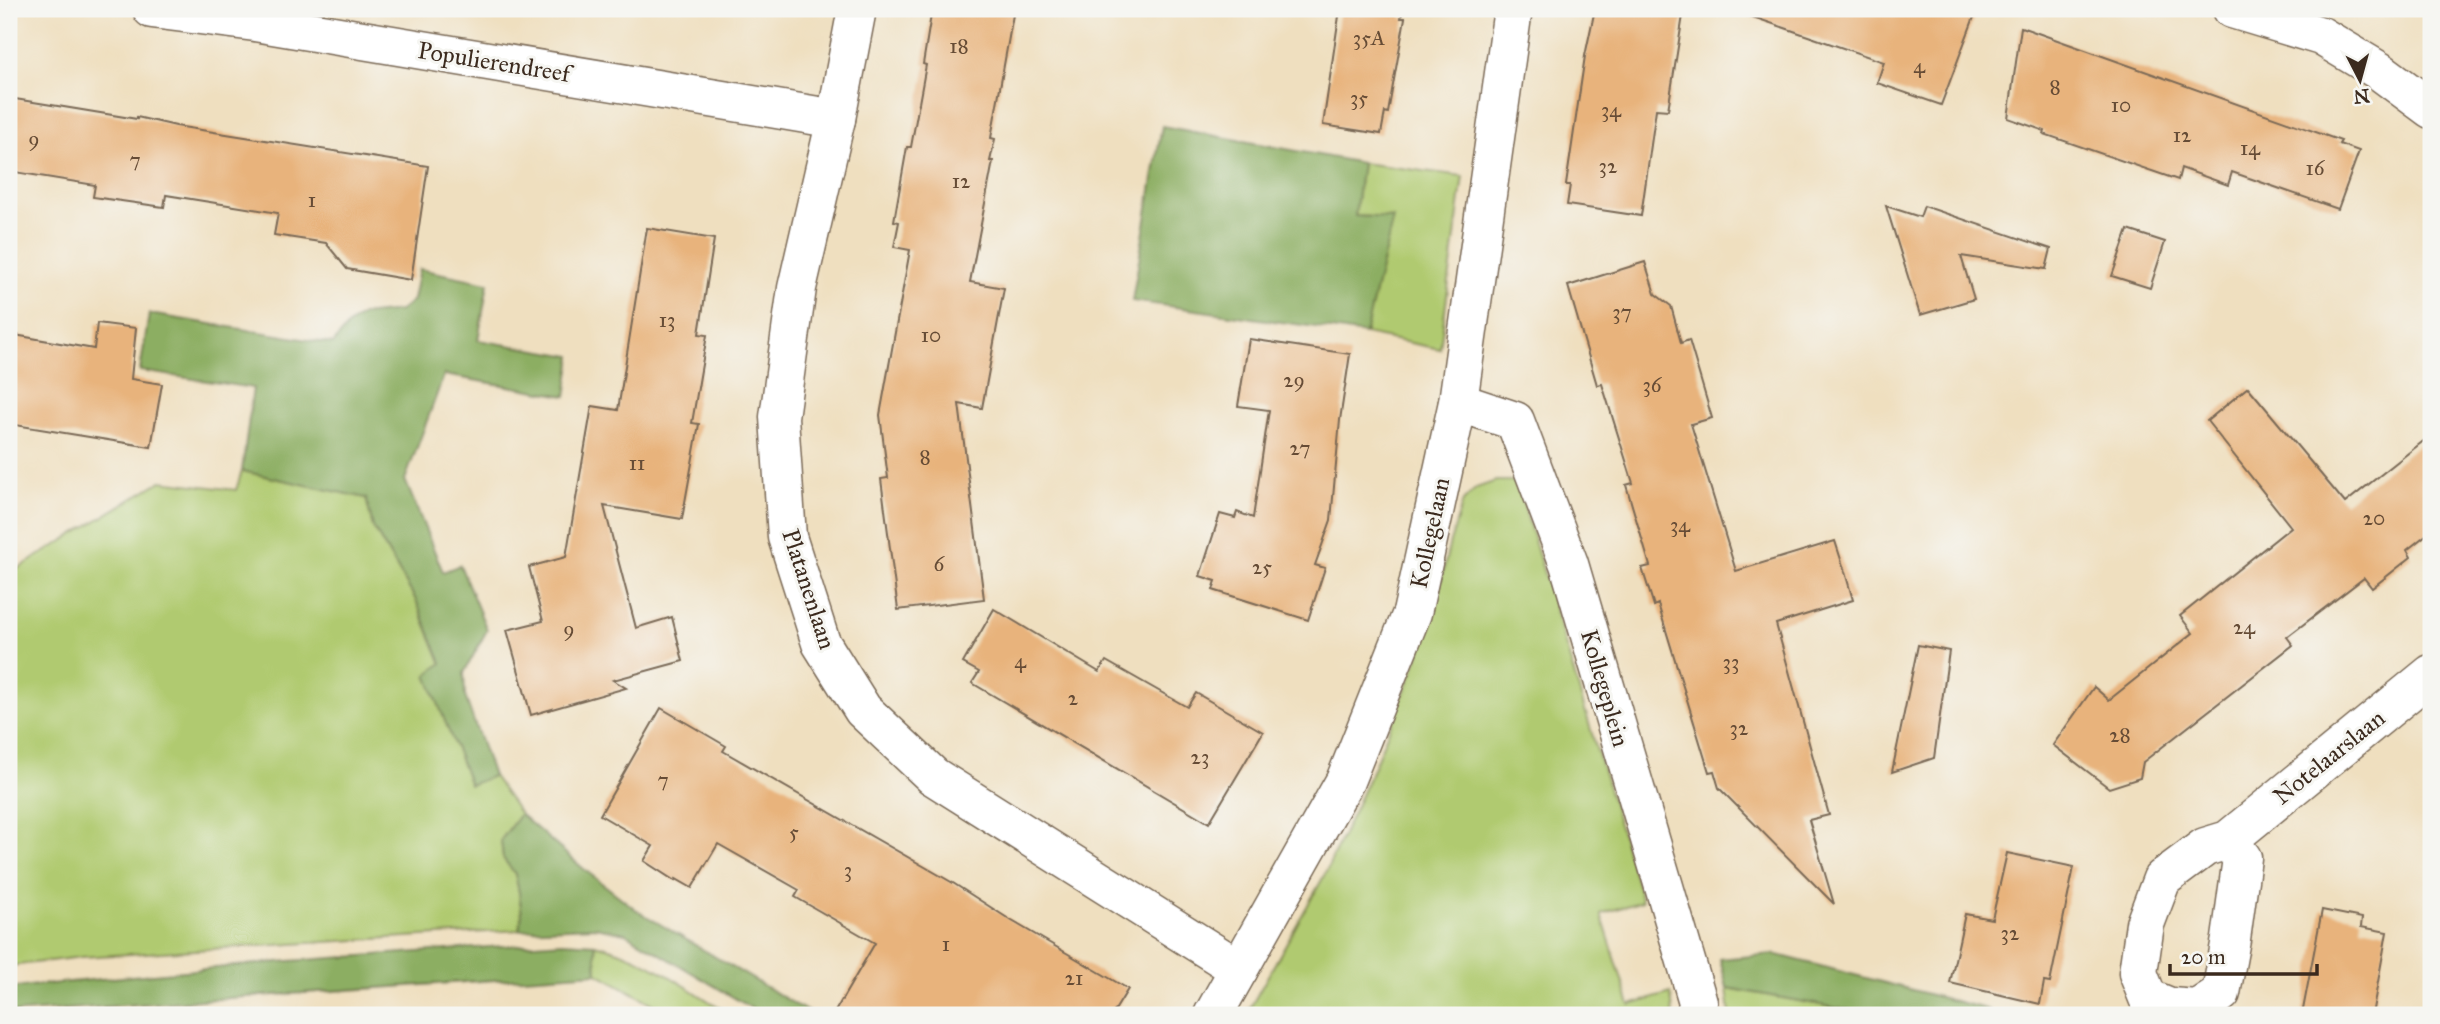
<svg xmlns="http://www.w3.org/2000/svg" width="2440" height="1024" viewBox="0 0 2440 1024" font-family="'IM FELL Great Primer',serif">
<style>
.green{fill:#b0ca6f;stroke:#767a46;stroke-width:2}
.forest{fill:#8cae62;stroke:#646c40;stroke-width:2}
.building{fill:#e8b37c}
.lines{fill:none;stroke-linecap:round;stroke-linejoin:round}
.minor-casing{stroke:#7a6956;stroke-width:41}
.minor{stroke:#fff;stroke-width:38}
.labels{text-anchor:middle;stroke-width:6;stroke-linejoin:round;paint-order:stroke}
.number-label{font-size:21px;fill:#664c36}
.street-label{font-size:24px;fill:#3b2a1e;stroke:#f6f6f2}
</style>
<rect width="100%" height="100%" fill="#f6f6f2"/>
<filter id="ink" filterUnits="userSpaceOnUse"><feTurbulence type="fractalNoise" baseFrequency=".0143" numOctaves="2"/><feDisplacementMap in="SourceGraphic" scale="14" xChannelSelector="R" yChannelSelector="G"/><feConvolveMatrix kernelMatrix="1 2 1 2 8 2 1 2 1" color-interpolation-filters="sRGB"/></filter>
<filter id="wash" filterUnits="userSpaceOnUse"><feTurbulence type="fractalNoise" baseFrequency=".00686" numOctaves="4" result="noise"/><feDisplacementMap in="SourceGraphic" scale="28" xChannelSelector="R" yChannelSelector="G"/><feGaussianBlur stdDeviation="1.57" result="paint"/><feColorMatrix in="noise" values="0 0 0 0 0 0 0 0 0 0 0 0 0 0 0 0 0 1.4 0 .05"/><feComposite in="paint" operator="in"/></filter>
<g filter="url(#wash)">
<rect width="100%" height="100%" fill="#efdfbf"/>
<g class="green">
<path d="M1362,163l101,13 -23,173 -75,-15 27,-116 -37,-2z"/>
<path d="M242,471l124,27 7,29 43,73 26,64 -14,11 42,109 23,-8 27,38 -19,26 2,18 12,16 4,18 3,23 -3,15 -437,27 -73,9v-392l152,-93 75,9z"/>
<path d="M1496,481h17l7,12 122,408 -41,13 29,91 41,-12 2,22h-427l78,-139 48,-105 41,-100 22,-65 15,-64 13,-41 13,-13z"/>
<path d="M595,944c50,11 93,45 136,71h-58l-76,-42z"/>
<path d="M1727,988l148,27h-145z"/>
</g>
<g class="forest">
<path d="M1162,126l200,37 -7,53 38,2 -28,116 -233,-33z"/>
<path d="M419,269l69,14 -10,57 94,16 -6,40 -122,-21 -39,105 38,92 17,-7 27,65 -23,43 1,23 28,80 -23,9 -43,-110 15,-12 -26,-63 -43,-73 -7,-29 -124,-27 11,-83 -113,-17 9,-57 184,30 15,-19 14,-10 38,-4 13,-11z"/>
<path d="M520,814l65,56 53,41 175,104h-50l-138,-82 -30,-6 -76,3 3,-15 -3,-23 -4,-18 -12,-16 -2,-18z"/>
<path d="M563,942l32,2 2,29 -588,40v-25l280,-27z"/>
<path d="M1774,954l215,56 -2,5h-112l-148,-27 -7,-29z"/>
</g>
<g id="blocks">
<g class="building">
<path d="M932,9h82l-23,129 4,1 -5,22h3l-23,121 34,6 -22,120 -23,-4 25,195 -86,11 -17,-131 7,-1 -8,-63 30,-165 -16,-3 5,-25 -5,-1 13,-74h4l15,-82 -3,-1z"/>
<path d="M1340,9h63l-2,9h4l-17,95 -3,-1 -4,22 -58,-9z"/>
<path d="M1595,9h89l-16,101 -12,-1 -15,107 -74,-11 3,-20h-4l19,-129z"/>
<path d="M1748,9h229l-36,96 -64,-22 7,-21 -137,-47z"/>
<path d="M2021,27l320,114 -2,3 20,7 -21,58 -106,-37 -4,13 -47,-17 -3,12 -134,-46 1,-3 -37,-13z"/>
<path d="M9,98l128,21v-2l39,9 252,40 -17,114 -64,-11 -21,-26 -52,-8 4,-22 -112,-18 -2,12 -71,-10 2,-12 -86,-14z"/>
<path d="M1886,206l34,11 4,-11 127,43 -5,20 -85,-13 13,43 -54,16z"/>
<path d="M647,228l67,11 -15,95 8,1 -15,88 7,1 -17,95 -78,-13 32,122 36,-11 11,44 -70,19 13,8 -95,27 -24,-85 36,-9 -14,-54 37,-10 26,-151 26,4z"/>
<path d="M2128,230l37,12 -15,46 -38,-12z"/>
<path d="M1645,262l10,32 16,12 10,37 8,-3 23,78 -21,6 45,147 99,-30 10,31 8,28 -77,24 53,191 -20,5 25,84 -115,-116 -5,-17 -5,1 -51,-168 -4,2 -12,-38 8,-2 -24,-81 7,-2 -31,-99 -5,1 -29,-99z"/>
<path d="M97,323l39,5 -5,51 31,5 -11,63 -142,-23v-90l85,15z"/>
<path d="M1249,339l101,15 -10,66 -9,100 -16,45 10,3 -17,52 -95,-30 3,-9 -16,-5 20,-62 15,4 2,-6 16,6 16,-108 -31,-4z"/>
<path d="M2248,387l97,116 86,-68v96l-24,19 4,7 -39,31 -8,-10 -77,59 6,8 -150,117 -3,16 -31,10 -56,-43 41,-58 15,13 84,-67 -13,-17 111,-89 -84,-106z"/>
<path d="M994,609l105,63 7,-11 81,46 9,-14 67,39 -54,91 -237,-140 7,-11 -16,-9z"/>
<path d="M1918,645l31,6 -15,107 -42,14z"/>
<path d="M661,708l65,38 -3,5 230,132 59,38 116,68 -16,26h-279l42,-72 -80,-46 4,-7 -81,-46 -26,44 -16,-9 -1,2 -31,-20 9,-15 -53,-31z"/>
<path d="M2007,853l67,14 -24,116 -6,-1 -4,22 -90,-21 15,-69 27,5z"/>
<path d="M2322,910l40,8 -1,9 26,5 -15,83h-70z"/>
</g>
</g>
</g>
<g filter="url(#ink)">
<use href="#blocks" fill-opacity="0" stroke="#7a6956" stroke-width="2"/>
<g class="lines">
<defs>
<g id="minor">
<path d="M152,9l103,13 581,97"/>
<path d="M857,9l-21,110 -39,169 -18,129 8,120 34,106 42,67 70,66 306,193"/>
<path d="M2232,9l89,27 60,36 50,37"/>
<path d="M1458,402l57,19 54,143 129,438 -2,13"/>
<path d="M2228,840l14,18 -11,81 -10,54 -24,16 -27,-2 -22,-9 -10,-25 7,-49 17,-45 43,-32 23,-7 203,-166"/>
<path d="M1213,1015l132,-234 67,-168 46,-211 55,-393"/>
</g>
</defs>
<use href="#minor" class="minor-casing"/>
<use href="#minor" class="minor"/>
</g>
</g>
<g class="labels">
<g class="number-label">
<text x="1369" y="45">35A</text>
<text x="959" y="53">18</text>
<text x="1919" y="73">4</text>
<text x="2055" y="94">8</text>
<text x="1359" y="105">35</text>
<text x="2121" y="112">10</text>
<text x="1611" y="117">34</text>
<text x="2182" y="142">12</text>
<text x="34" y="146">9</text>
<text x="2250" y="155">14</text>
<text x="135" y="167">7</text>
<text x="1608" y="173">32</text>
<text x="2315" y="175">16</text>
<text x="961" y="188">12</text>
<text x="312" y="207">1</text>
<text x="1622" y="319">37</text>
<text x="667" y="327">13</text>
<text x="931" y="342">10</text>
<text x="1294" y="387">29</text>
<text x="1652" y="392">36</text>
<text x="1300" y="455">27</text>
<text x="925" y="464">8</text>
<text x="637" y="470">11</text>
<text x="2374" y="525">20</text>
<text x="1680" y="532">34</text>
<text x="939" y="571">6</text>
<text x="1262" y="574">25</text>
<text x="2244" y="634">24</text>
<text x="569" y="636">9</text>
<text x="1020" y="668">4</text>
<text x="1731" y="669">33</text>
<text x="1073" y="705">2</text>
<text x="1739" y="735">32</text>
<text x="2120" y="742">28</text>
<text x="1200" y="764">23</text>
<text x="663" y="787">7</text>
<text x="794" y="839">5</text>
<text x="848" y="877">3</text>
<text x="2010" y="940">32</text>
<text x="946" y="951">1</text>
<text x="1074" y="985">21</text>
</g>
<g class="street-label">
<text transform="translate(494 62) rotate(9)" y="8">Populierendreef</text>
<text transform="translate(1430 533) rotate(-78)" y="8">Kollegelaan</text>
<text transform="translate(809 589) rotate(72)" y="8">Platanenlaan</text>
<text transform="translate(1605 688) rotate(74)" y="8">Kollegeplein</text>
<text transform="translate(2329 757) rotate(-39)" y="8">Notelaarslaan</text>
</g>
</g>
<rect width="2440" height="1024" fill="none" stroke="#f6f6f2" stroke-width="35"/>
<g transform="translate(2360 80) rotate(174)" stroke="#f6f6f2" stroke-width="5" paint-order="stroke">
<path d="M0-5L12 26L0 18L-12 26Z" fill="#3b2a1e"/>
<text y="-10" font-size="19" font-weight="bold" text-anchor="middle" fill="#3b2a1e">N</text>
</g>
<path d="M2170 964v10h147v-10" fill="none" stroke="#3b2a1e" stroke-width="3.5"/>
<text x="2181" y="964" font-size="21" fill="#3b2a1e" stroke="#f6f6f2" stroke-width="5" paint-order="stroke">20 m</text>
</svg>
